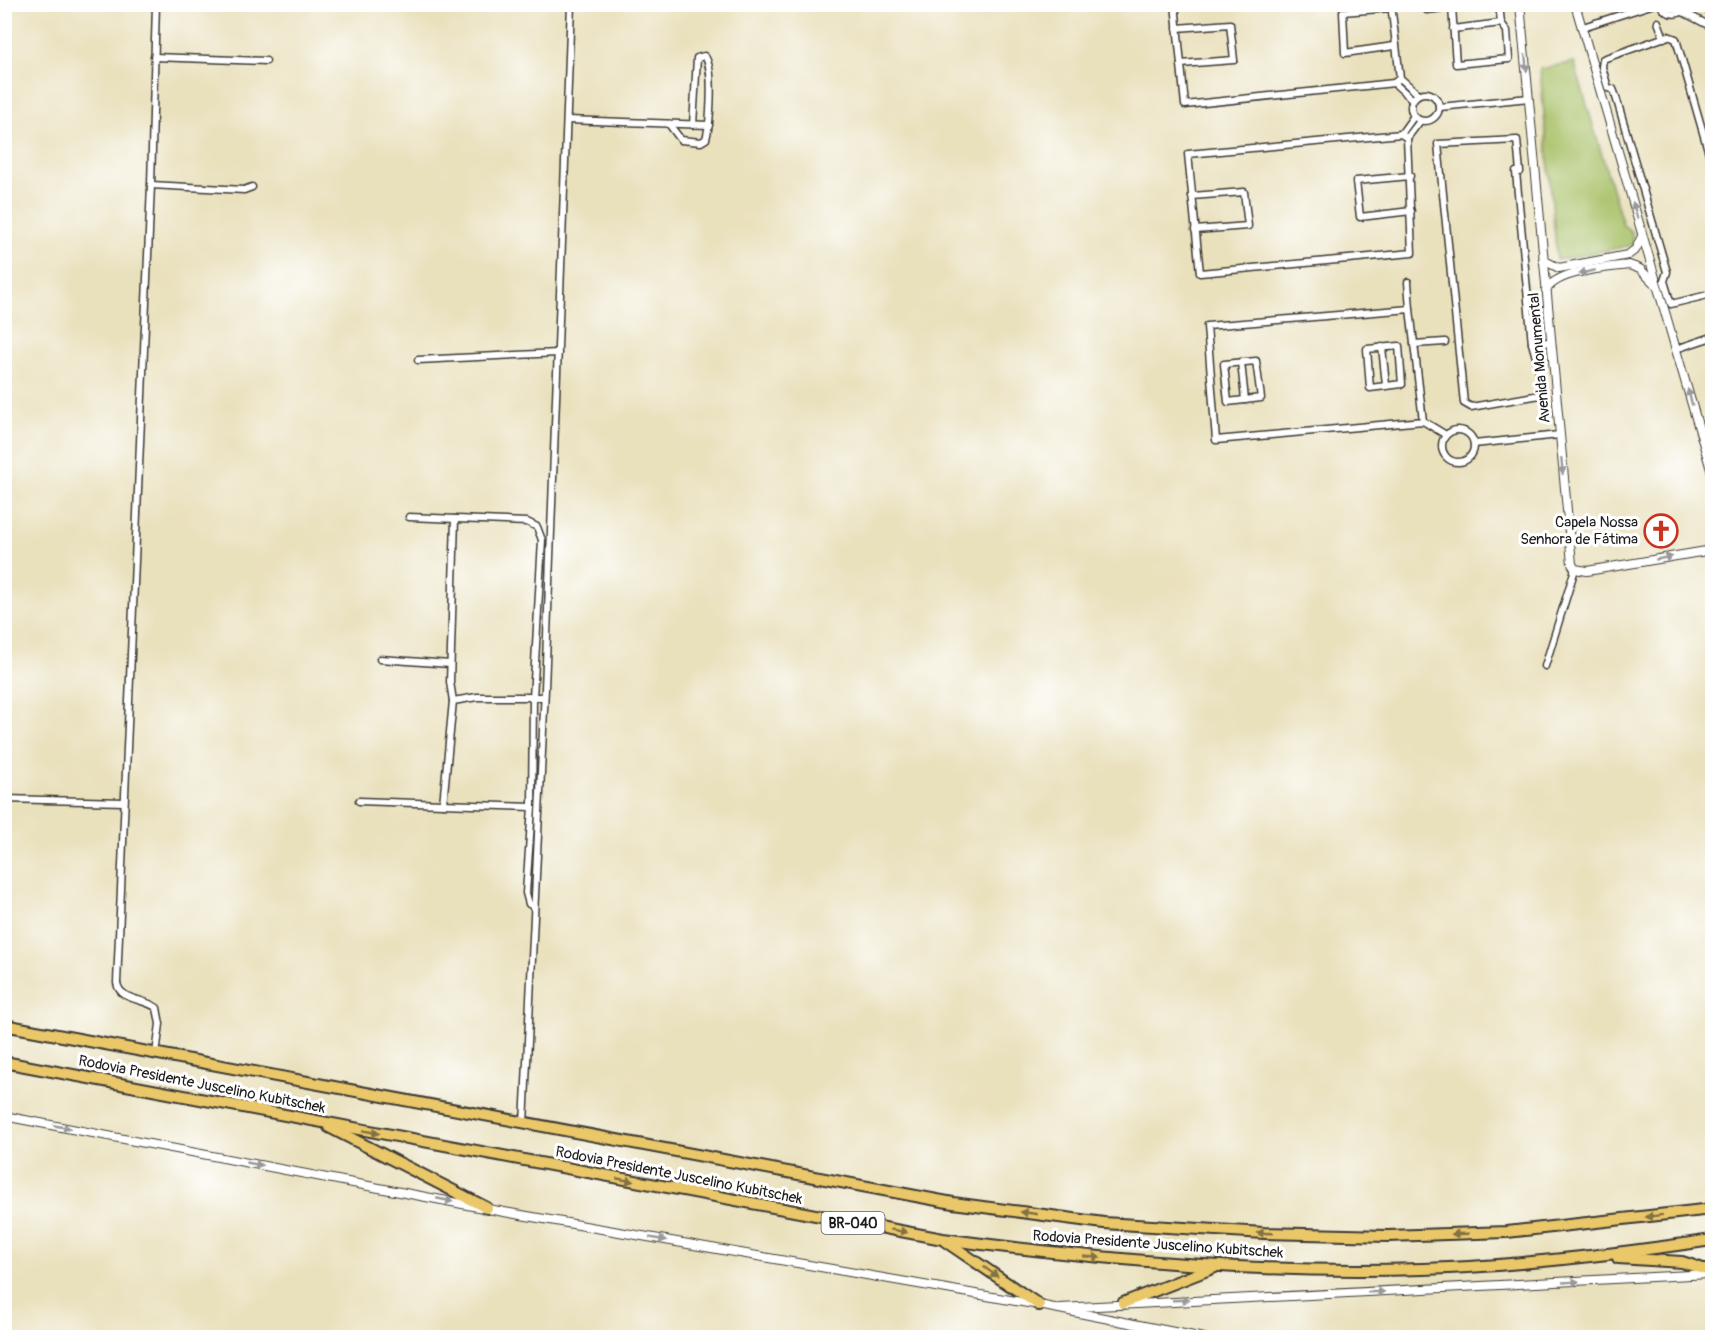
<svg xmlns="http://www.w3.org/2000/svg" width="1717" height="1342" viewBox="0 0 1717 1342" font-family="Pangolin,sans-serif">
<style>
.green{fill:#a6bf64;stroke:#616e40;stroke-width:1.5}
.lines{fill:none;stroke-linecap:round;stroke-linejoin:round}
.minor-casing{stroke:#3b3934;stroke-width:9}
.tertiary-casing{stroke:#3b3934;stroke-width:10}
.trunk-casing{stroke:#3b3934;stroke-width:14}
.minor{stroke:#fff;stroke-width:6}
.tertiary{stroke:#fff;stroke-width:8}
.trunk{stroke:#eac769;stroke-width:10}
.oneway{fill:#999}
.oneway2{fill:#837242}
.labels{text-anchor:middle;stroke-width:6;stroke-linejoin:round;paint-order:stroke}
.shield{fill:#fff;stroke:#606060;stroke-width:1.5}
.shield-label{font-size:14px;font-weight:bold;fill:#1c1c1c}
.street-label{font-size:15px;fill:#1c1c1c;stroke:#fff}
.poi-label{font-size:15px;fill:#1c1c1c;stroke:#fff;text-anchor:end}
</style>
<rect width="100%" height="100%" fill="#fff"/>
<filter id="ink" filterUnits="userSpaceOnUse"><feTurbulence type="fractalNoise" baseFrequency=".0167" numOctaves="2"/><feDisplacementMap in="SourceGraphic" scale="12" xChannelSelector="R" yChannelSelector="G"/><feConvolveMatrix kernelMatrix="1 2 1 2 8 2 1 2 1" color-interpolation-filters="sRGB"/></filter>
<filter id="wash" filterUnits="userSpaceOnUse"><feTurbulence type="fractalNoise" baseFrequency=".008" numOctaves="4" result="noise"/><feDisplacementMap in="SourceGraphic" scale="24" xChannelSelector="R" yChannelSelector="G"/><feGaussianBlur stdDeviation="1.35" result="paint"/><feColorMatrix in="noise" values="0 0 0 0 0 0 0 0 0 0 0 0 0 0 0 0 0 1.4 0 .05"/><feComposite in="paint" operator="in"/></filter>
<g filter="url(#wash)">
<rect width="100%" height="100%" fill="#e9e0bc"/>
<path class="green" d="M1574,62l49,163 9,7 1,13 -76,15 -17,-191z"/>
</g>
<g filter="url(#ink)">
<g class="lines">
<defs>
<g id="minor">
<path d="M156,4l-5,181 -34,798c3,18 27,15 40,25l3,16 -4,30"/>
<path d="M1175,4l10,101 209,-22 6,-5 -9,-74"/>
<path d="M1426,4l1,6 25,-3 4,57 53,-5 -2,-28 -6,-8"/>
<path d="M1660,4c8,14 22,12 29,0"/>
<path d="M1697,4l15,9"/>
<path d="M1391,8l-48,4 2,41 49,-7"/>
<path d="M1683,12l29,15"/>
<path d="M1658,22l6,16"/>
<path d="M1583,27l71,-23"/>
<path d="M1177,28l53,-4 4,36 -53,4"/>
<path d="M1453,29l48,-6 -2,-19"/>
<path d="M154,57l112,4"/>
<path d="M1400,78l18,16"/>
<path d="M1394,83l18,16"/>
<circle cx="1425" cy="107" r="14"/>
<path d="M1440,107l89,-9"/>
<path d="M567,120l142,5"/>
<path d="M669,124l12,16 20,2 5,-3c4,-14 9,-75 -2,-83l-7,2 -4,67"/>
<path d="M1401,134l6,4 5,115 -212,20 -12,-119z"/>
<path d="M1401,134l13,-18"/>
<path d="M1407,138l13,-17"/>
<path d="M1517,140l3,32h-4l16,171 7,25 1,27 -69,12 -7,-4 -26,-259z"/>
<path d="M1712,164l-36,-125 -8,-3 -65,23 -1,8 6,21 5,1 3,8 51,175 -3,9 7,23 41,-10"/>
<path d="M1410,176l-54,5 4,36 51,-6"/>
<path d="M151,185l93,5 8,-3"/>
<path d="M1192,196l52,-4 4,34 -53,4"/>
<path d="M1408,282l2,27"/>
<path d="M1532,343l19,-1"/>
<path d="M1414,344l31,-2"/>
<path d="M1399,346l3,38 -32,4 -3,-39z"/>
<path d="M1382,347l4,38"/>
<path d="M1676,349l36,-12"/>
<path d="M418,360l140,-7"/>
<path d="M1256,361l5,37 -33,4 -4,-38z"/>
<path d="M1241,362l4,38"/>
<path d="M1423,421l-13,-112 -203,17 9,114 207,-19 23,14"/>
<circle cx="1458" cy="446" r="16"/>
<path d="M1474,444l85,-9"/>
<path d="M409,517l118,5 10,5 5,13 -9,158 -1,109 -89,-3"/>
<path d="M380,659l70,5"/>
<path d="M1545,666l30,-97"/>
<path d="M453,701l-3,-19 5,-163"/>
<path d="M4,799l120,3"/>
<path d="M359,801l84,3 10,-103 24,-4h67"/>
<path d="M532,807l-6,86 3,11 5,3"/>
<path d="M524,1124l21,-435 26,-685"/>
</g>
<g id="tertiary">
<path d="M1520,4l52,560 3,5 12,2 125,-21"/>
<path d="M1575,4l137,469"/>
<path d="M1543,260l16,8 69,-13 8,-6 6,-13"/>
<path d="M1546,290c13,-20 60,-22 83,-25l11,4 16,16"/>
<path d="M4,1116l500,96 535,93 165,33"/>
<path d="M1060,1308l650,-34"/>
</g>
<g id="trunk">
<path d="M4,1025l949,178 151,20 160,10 124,3 119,-4 205,-23"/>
<path d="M4,1062l939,177c159,21 320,35 480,30 97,-3 194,-15 289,-29"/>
<path d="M329,1127l158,81"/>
<path d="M945,1241l94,64"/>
<path d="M1618,1258l64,4 30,10"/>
<path d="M1123,1303l92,-36"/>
</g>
</defs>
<use href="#minor" class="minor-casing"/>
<use href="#tertiary" class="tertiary-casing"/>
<use href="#trunk" class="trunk-casing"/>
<use href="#minor" class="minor"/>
<use href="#tertiary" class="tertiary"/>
<use href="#trunk" class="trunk"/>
</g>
<defs><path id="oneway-solid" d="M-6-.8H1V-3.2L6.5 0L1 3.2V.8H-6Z" transform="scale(1.5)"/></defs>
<g class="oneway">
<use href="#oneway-solid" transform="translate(1526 63) rotate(85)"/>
<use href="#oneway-solid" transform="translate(1635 210) rotate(-106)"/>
<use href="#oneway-solid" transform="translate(1587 272) rotate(168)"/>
<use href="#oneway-solid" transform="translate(1690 397) rotate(-106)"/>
<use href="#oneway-solid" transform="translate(1562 466) rotate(85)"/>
<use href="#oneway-solid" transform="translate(1664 558) rotate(-10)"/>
<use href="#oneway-solid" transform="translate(62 1127) rotate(11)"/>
<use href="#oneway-solid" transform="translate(254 1164) rotate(11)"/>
<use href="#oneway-solid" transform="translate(445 1200) rotate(11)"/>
<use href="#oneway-solid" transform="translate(658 1239) rotate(10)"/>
<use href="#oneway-solid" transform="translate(1571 1282) rotate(-3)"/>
<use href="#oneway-solid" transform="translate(1376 1292) rotate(-2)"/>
<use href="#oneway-solid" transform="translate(1181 1300) rotate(-2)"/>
</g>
<g class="oneway2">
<use href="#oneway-solid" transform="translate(371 1132) rotate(11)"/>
<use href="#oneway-solid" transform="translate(625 1180) rotate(11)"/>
<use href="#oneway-solid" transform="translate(1029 1213) rotate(-172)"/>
<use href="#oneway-solid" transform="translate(1654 1216) rotate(173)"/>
<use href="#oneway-solid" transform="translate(899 1231) rotate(10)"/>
<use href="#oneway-solid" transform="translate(1265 1233) rotate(-178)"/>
<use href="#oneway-solid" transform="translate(1460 1234) rotate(178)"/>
<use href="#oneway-solid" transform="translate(1092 1257) rotate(4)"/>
<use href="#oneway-solid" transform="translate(991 1272) rotate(35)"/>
</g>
</g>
<defs>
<symbol id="church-ring" viewBox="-11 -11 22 22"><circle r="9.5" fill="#fff" stroke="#c8321e" stroke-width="1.5"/><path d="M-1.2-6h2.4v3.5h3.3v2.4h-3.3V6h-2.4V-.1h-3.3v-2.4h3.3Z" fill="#c8321e"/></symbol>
</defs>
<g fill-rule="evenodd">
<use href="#church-ring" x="1642" y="512" width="38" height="38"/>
</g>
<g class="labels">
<rect class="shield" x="821.5" y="1212" width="63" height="22" rx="4.5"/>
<g class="shield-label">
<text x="853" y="1228">BR-040</text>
</g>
<g class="street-label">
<text transform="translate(1539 358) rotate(-95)" y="5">Avenida Monumental</text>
<text transform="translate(202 1084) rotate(11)" y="5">Rodovia Presidente Juscelino Kubitschek</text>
<text transform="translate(679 1175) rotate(11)" y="5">Rodovia Presidente Juscelino Kubitschek</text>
<text transform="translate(1158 1244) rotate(4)" y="5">Rodovia Presidente Juscelino Kubitschek</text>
</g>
<g class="poi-label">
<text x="1638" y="527">Capela Nossa<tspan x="1638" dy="17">Senhora de Fátima</tspan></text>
</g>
</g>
<rect width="1717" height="1342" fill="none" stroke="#fff" stroke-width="24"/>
</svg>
